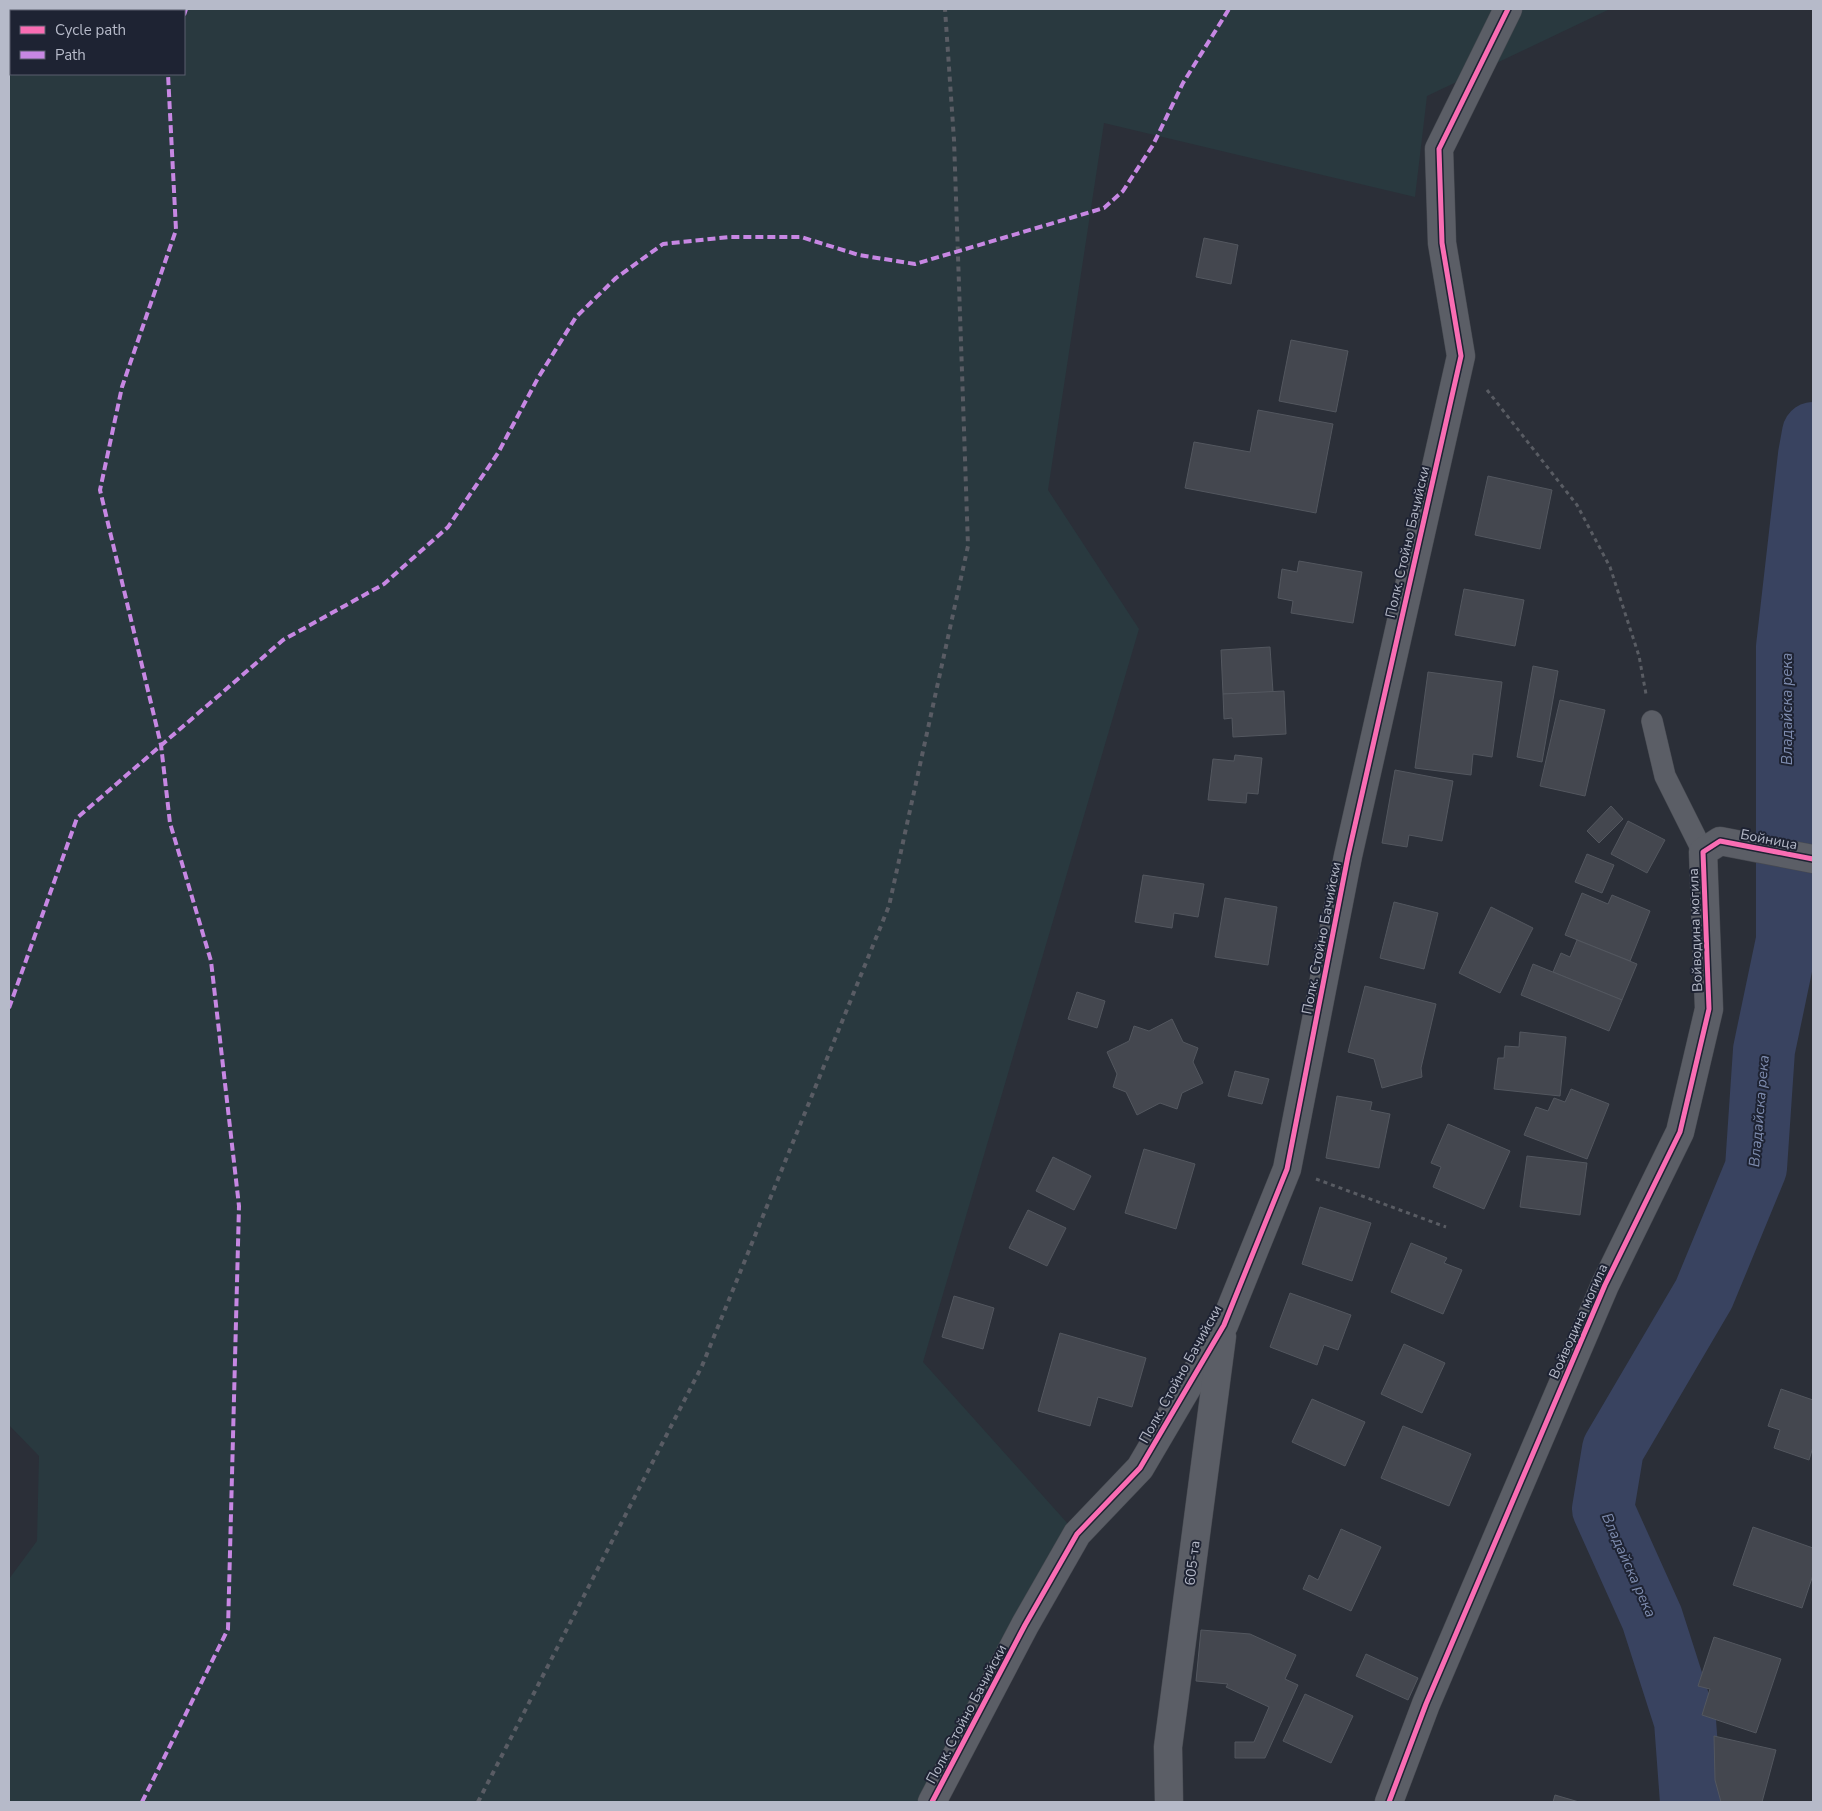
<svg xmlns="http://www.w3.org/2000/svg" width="1822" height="1811" viewBox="0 0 1822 1811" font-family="'Nunito Sans',sans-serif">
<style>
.green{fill:#29393f;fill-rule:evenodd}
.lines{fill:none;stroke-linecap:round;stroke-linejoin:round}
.stream{stroke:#394360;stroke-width:10}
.river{stroke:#394360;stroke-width:62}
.building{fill:#44474f;stroke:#53575f}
.lane-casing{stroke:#474a51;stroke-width:22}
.street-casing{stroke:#474a51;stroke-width:29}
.path{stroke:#595c63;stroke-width:3;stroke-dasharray:4 4;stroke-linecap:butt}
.lane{stroke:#5b5e66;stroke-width:21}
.street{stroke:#5b5e66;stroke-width:28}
.rail{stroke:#595c64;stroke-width:4;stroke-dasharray:5 5;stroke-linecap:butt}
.quiet{stroke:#c787e3;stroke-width:4;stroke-dasharray:8 4;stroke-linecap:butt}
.cycleway-casing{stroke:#1e2333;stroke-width:8}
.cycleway{stroke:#f96db3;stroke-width:5}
.labels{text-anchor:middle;stroke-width:4;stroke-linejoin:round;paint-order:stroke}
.street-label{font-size:14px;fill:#b6bac9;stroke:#1e2333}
.water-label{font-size:15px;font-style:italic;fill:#7e8caf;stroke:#1e2333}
</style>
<rect width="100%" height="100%" fill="#2b2f38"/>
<path class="green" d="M9,9h1601l-183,87 -12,101 -311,-74 -56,367 91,139 -216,733 154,172 -145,268h-923v-223l28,-38 2,-85 -30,-31zM11,11h173v63h-173z"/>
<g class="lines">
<path class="stream" d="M1809,455l4,2"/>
<path class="river" d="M1691,1802l-6,-81 -33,-103 -49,-109 10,-60 91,-155 52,-126 8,-118 23,-110v-293l22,-192 4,-22"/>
</g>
<g class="building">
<path d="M1204,238l34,7 -7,39 -35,-7z"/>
<path d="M1291,340l57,11 -12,61 -57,-11z"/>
<path d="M1258,410l75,14 -17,89 -131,-25 9,-46 56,10z"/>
<path d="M1488,476l64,14 -12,59 -65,-14z"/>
<path d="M1299,561l63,11 -9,51 -62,-10 2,-12 -15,-3 4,-29 15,3z"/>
<path d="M1464,589l60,11 -9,46 -60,-11z"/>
<path d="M1270,647l3,45 -50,2 -2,-44z"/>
<path d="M1533,666l25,5 -16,91 -25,-5z"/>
<path d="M1428,672l74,10 -10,75 -19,-3 -2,21 -56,-7z"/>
<path d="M1284,691l2,43 -53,3 -1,-19 -8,1 -1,-25z"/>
<path d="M1560,700l45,10 -20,86 -45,-10z"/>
<path d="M1235,755l27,3 -4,36 -11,-1 -1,10 -38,-3 5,-41 21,2z"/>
<path d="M1395,770l58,11 -11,60 -33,-6 -2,12 -25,-4z"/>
<path d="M1611,806l12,13 -24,24 -12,-12z"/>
<path d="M1628,821l37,19 -18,33 -36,-19z"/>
<path d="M1587,854l27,11 -12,28 -27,-11z"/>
<path d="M1143,875l61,9 -6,33 -24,-4 -2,15 -37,-6z"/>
<path d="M1582,893l26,11 4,-9 38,16 -20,50 -65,-26z"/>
<path d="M1225,898l52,9 -9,58 -53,-8z"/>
<path d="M1394,902l44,11 -14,56 -44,-11z"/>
<path d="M1491,907l42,21 -33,65 -41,-20z"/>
<path d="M1577,940l60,24 -15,36 -69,-28 8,-19 9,4z"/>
<path d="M1533,964l89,36 -13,31 -88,-36z"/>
<path d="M1365,986l71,18 -15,64 1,9 -40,11 -8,-29 -26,-7z"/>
<path d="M1077,992l28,9 -8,27 -29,-9z"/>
<path d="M1172,1019l11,23 15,6 -5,14 10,21 -21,10 -5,16 -17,-6 -23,12 -11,-23 -13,-5 4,-13 -10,-22 22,-11 5,-15 15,5z"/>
<path d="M1520,1032l46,5 -6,59 -66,-7 4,-31h6l1,-12 14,1z"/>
<path d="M1235,1071l34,8 -7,25 -34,-8z"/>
<path d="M1571,1089l38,15 -22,55 -63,-24 12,-28 12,4 6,-13 11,4z"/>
<path d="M1337,1096l35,6 -2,8 20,4 -11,54 -53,-10z"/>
<path d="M1448,1124l62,27 -26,58 -51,-22 8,-20 -10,-4z"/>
<path d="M1144,1149l51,15 -19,65 -51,-16z"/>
<path d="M1527,1156l60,7 -7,52 -60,-8z"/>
<path d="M1053,1157l38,19 -17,34 -38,-19z"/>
<path d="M1320,1207l51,16 -19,58 -50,-17z"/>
<path d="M1028,1210l38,18 -19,38 -38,-18z"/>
<path d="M1411,1243l36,15 -3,5 18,7 -19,44 -52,-22z"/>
<path d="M1290,1293l61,22 -13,35 -14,-5 -7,20 -47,-18z"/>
<path d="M954,1296l40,12 -11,41 -41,-12z"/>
<path d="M1060,1333l86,25 -14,49 -34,-10 -8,29 -52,-15z"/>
<path d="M1404,1344l41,19 -23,50 -41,-19z"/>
<path d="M1781,1389l32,11v47l-4,13 -35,-12 6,-18 -12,-4z"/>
<path d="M1312,1399l53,23 -20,44 -53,-24z"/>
<path d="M1403,1426l68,28 -22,52 -68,-28z"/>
<path d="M1753,1527l60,21v27l-11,33 -69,-23z"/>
<path d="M1341,1529l40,18 -30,64 -48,-22 6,-14 9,5z"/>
<path d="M1201,1630l49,4 46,21 -11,24 13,6 -33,73h-30v-16h19l15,-35 -43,-20 2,-3 -32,-3z"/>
<path d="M1714,1637l67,22 -25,74 -54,-18 8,-26 -12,-3z"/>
<path d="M1366,1654l52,24 -10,22 -52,-24z"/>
<path d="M1305,1694l48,22 -22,47 -48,-22z"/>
<path d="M1714,1736l62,14 -14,52h-41l-6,-22z"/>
<path d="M1555,1795l24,7h-26z"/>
</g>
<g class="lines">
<defs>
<path id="lane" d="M1652,721l13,55 38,76"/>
<g id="street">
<path d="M932,1802l93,-177 52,-91 63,-66 84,-143 63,-156 61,-313 113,-500 -19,-113 -3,-94 69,-140"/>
<path d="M1169,1802l-1,-55 54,-411"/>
<path d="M1389,1802l37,-98 179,-419 75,-153 29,-123 -6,-157 17,-11 93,18"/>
</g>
</defs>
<use href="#lane" class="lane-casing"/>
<use href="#street" class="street-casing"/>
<g class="path">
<path d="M1487,390l90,115 33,62 29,89 7,38"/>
<path d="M1316,1179l130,48"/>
</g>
<use href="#lane" class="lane"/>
<use href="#street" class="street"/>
<path class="rail" d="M478,1802l224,-436 187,-460 79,-360 -14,-406 -9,-131"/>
<g class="quiet">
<path d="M184,15l2,-6"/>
<path d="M9,1008l68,-190 206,-178 101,-56 64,-57 50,-74 40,-75 38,-61 40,-39 47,-34 66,-7h72l58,18 56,9 189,-56 19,-17 30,-46 30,-62 46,-74"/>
<path d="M142,1802l86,-173 11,-423 -28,-245 -41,-138 -9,-78 -61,-255 22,-103 54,-157 -8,-156"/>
</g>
<defs>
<g id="cycleway">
<path d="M932,1802l93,-177 52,-91 63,-66 84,-143 63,-156 61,-313 113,-500 -19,-113 -3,-94 69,-140"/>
<path d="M1389,1802l37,-98 179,-419 75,-153 29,-123 -6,-157 17,-11 93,18"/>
</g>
</defs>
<use href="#cycleway" class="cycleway-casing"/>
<use href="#cycleway" class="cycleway"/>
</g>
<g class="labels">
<g class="street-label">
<text transform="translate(1407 542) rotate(-77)" y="5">Полк. Стойно Бачийски</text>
<text transform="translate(1769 839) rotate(11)" y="5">Бойница</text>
<text transform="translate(1695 930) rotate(-92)" y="5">Войводина могила</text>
<text transform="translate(1321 938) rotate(-79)" y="5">Полк. Стойно Бачийски</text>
<text transform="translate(1578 1321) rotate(-66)" y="5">Войводина могила</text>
<text transform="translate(1180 1374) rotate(-61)" y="5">Полк. Стойно Бачийски</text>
<text transform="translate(1192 1563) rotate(-83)" y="5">605-та</text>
<text transform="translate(966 1714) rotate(-62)" y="5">Полк. Стойно Бачийски</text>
</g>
<g class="water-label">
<text transform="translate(1787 709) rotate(-90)" y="5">Владайска река</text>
<text transform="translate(1759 1111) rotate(-85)" y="5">Владайска река</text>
<text transform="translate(1629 1565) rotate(66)" y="5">Владайска река</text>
</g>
</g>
<rect width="1822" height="1811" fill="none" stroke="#b6bac9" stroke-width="20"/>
<rect x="10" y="10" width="175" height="65" fill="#1e2333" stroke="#5b5f6f"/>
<rect x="20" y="26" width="25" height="8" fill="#f96db3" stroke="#5b5f6f"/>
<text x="55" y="35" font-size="15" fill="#b6bac9">Cycle path</text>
<rect x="20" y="51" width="25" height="8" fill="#c787e3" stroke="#5b5f6f"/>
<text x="55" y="60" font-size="15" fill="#b6bac9">Path</text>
</svg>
